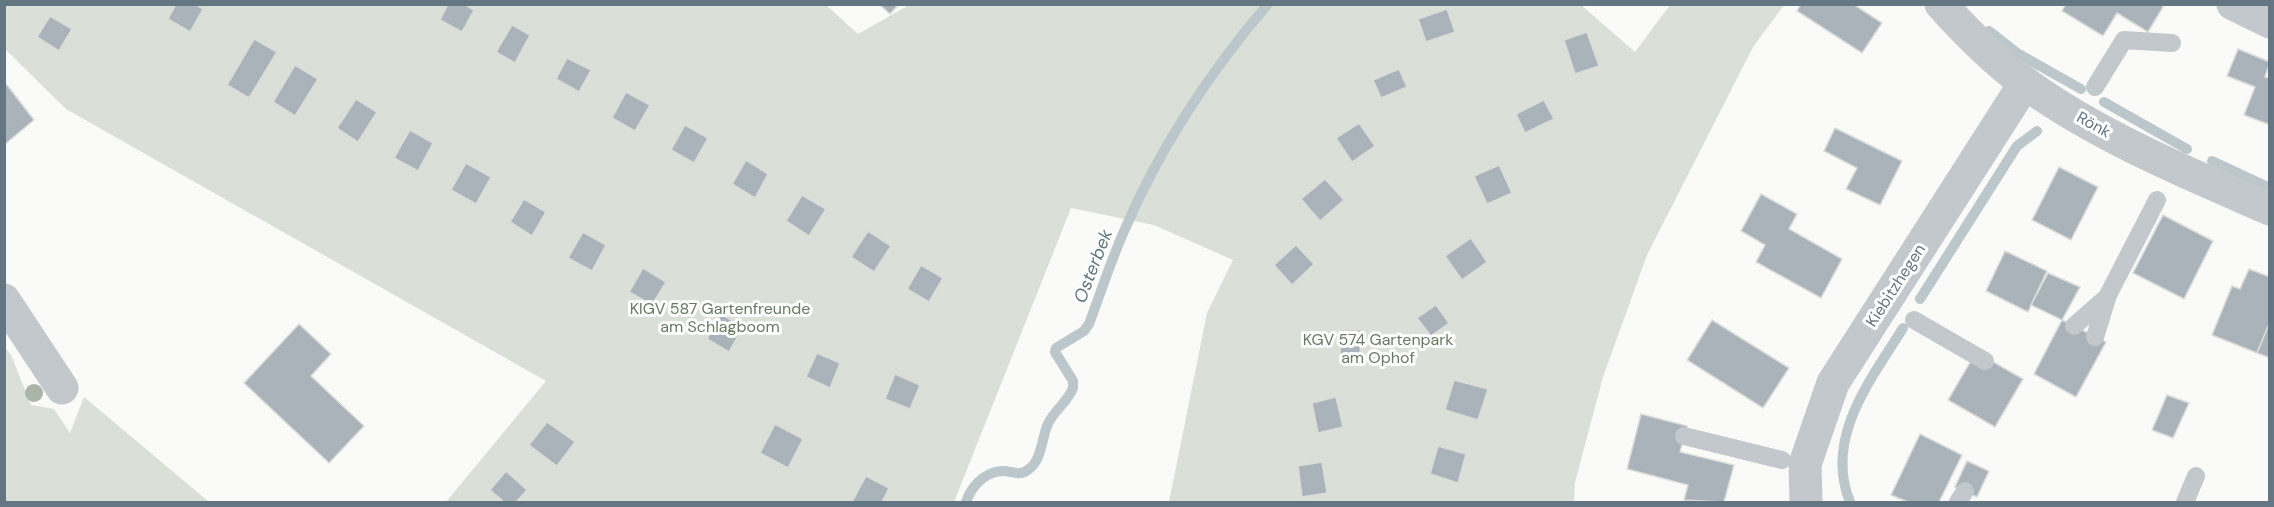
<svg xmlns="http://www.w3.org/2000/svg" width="2274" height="507" viewBox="0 0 2274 507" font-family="'DM Sans',sans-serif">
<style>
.green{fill:#dadfd7}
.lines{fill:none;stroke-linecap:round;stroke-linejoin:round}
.stream{stroke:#bbc7cb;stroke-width:10}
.building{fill:#aab3b9;stroke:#dcdcda;stroke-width:1.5}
.lane{stroke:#c3c8cc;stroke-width:18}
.street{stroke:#c3c8cc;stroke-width:33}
.tree{fill:#aab4a7}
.labels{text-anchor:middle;stroke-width:6;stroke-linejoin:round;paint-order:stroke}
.street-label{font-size:16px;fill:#657683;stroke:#fff}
.park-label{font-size:16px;fill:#687a64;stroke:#fff}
.water-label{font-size:18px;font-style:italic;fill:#60757c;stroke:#fff}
</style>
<rect width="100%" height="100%" fill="#fafaf8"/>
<g class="green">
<path d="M825,4l33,30 53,-30h669l55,48 35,-47h114l-31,42 -106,208 -44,122 -28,105 -1,20h-405l38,-189 26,-53 -79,-35 -83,-17 -117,294h-508l100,-121 -480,-272 -61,-60 -1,-44z"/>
<path d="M4,346l7,9 20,50 23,4 16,24 14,-36 125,105h-204z"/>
</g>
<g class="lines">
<g class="stream">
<path d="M1989,31l28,22 64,36"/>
<path d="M2104,102l83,47"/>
<path d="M2212,161l58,27"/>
<path d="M1920,299l97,-153 20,-15"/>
<path d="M966,502c5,-15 18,-30 36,-31 11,0 18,6 27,-2 12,-8 13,-30 18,-43 5,-14 21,-24 26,-38v-7l-18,-29 1,-4 28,-17 5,-7c12,-32 22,-64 36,-95 34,-80 86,-159 143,-225"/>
<path d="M1850,502c-26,-64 20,-121 53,-174"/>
</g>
</g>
<g class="building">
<path d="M176,4h19l8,5 -13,23 -22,-13z"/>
<path d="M448,4h16l10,6 -12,22 -22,-12z"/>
<path d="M879,4h20l-9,10z"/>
<path d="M1801,4h52l29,19 -20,30 -65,-42z"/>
<path d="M2066,4h94l3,3 -15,25 -31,-19 -14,23 -41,-25z"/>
<path d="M1447,9l8,23 -29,10 -8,-23z"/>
<path d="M50,16l22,13 -13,22 -22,-14z"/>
<path d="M512,25l18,10 -15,28 -19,-11z"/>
<path d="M1587,32l12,34 -24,8 -11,-34z"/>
<path d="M254,39l23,13 -28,46 -22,-13z"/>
<path d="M2238,49l32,13 -5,15 5,1v47l-26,-10 11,-28 -28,-11z"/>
<path d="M567,58l24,12 -12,22 -23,-13z"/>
<path d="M295,65l23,14 -23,37 -22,-14z"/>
<path d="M1399,69l8,18 -26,11 -8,-18z"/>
<path d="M7,85l27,35 -30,25v-58z"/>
<path d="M626,92l24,13 -15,26 -23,-13z"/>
<path d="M356,99l21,13 -19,30 -21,-14z"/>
<path d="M1544,100l10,19 -29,14 -9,-19z"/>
<path d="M1359,123l16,23 -23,16 -16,-24z"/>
<path d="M685,125l23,13 -14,25 -23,-13z"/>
<path d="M1835,128l67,33 -22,44 -34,-16 11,-21 -33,-17z"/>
<path d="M410,130l23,13 -15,28 -24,-13z"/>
<path d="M746,160l22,14 -13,24 -23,-14z"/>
<path d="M466,163l25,14 -15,27 -25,-14z"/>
<path d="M1499,165l13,28 -25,11 -13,-28z"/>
<path d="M2059,167l39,20 -27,53 -39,-20z"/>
<path d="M1325,179l19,21 -24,21 -19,-22z"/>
<path d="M1761,194l36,20 -8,15 53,30 -21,39 -65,-36 9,-17 -24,-14z"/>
<path d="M802,195l24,14 -17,27 -23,-15z"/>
<path d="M524,199l22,13 -14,24 -22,-14z"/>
<path d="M2163,215l50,26 -29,58 -51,-26z"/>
<path d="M868,231l23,15 -17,26 -23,-15z"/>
<path d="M583,232l23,13 -14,26 -24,-13z"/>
<path d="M1471,238l16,24 -25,18 -17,-24z"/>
<path d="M1296,245l18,19 -22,21 -18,-20z"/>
<path d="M2005,251l42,20 -19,41 -42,-21z"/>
<path d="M921,265l22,13 -14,24 -22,-13z"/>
<path d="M643,268l23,14 -14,23 -23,-13z"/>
<path d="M2249,269l21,8v45l-13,31 -45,-18 20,-49 8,3z"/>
<path d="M2048,273l32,14 -18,33 -31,-15z"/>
<path d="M1436,305l13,18 -18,13 -14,-18z"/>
<path d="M721,314l22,13 -14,25 -22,-13z"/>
<path d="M1712,320l77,48 -26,40 -76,-48z"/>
<path d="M2062,320l44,22 -30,55 -42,-23z"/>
<path d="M2270,322v36l-13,-5z"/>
<path d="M299,324l32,30 -20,22 53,50 -35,37 -85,-80z"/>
<path d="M1341,330h20l-1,30h-20z"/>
<path d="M1976,352l47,27 -28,48 -47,-27z"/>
<path d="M817,353l23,10 -10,25 -24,-11z"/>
<path d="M895,374l25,11 -10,24 -25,-10z"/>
<path d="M1454,380l34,9 -10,31 -33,-10z"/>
<path d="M2167,395l22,8 -16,35 -21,-8z"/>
<path d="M1336,397l7,30 -25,6 -6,-30z"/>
<path d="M1641,414l46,12 -7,26 54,13 -10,37 -40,-2 4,-15 -61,-16z"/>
<path d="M547,422l28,20 -18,24 -28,-21z"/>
<path d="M775,424l28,15 -15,29 -28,-15z"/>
<path d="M1920,434l42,21 -23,47h-31l-17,-7z"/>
<path d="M1438,446l28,8 -8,29 -28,-9z"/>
<path d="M1967,461l22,10 -12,26 -22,-10z"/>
<path d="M1322,462l5,31 -25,4 -4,-31z"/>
<path d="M506,471l21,19 -11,12h-12l-14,-12z"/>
<path d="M866,476l23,12 -7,14h-30z"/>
</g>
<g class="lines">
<g class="lane">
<path d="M2095,87l29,-47 48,3"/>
<path d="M1914,320l71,41"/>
<path d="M2074,326l33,-29 50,-97"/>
<path d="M2095,337l12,-39"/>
<path d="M1684,436l98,24"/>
<path d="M1958,502l7,-11"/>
<path d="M2185,502l11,-26"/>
</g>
<g class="street">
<path d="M1941,4c25,28 53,56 84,79 71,52 164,91 245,126"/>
<path d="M2233,4l37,18"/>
<path d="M4,300l58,88"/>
<path d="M1806,502l-1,-38 28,-81 192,-300"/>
</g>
</g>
<circle class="tree" cx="34" cy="393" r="9"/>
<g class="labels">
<g class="street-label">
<text transform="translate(2094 124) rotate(29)" y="6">Rönk</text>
<text transform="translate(1895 285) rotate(-57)" y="6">Kiebitzhegen</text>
</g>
<g class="park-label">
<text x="720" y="314">KlGV 587 Gartenfreunde<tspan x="720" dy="18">am Schlagboom</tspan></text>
<text x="1378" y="345">KGV 574 Gartenpark<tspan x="1378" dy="18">am Ophof</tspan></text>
</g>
<g class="water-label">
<text transform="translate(1093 266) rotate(-69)" y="6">Osterbek</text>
</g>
</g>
<rect width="2274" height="507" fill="none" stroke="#657683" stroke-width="12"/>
</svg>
